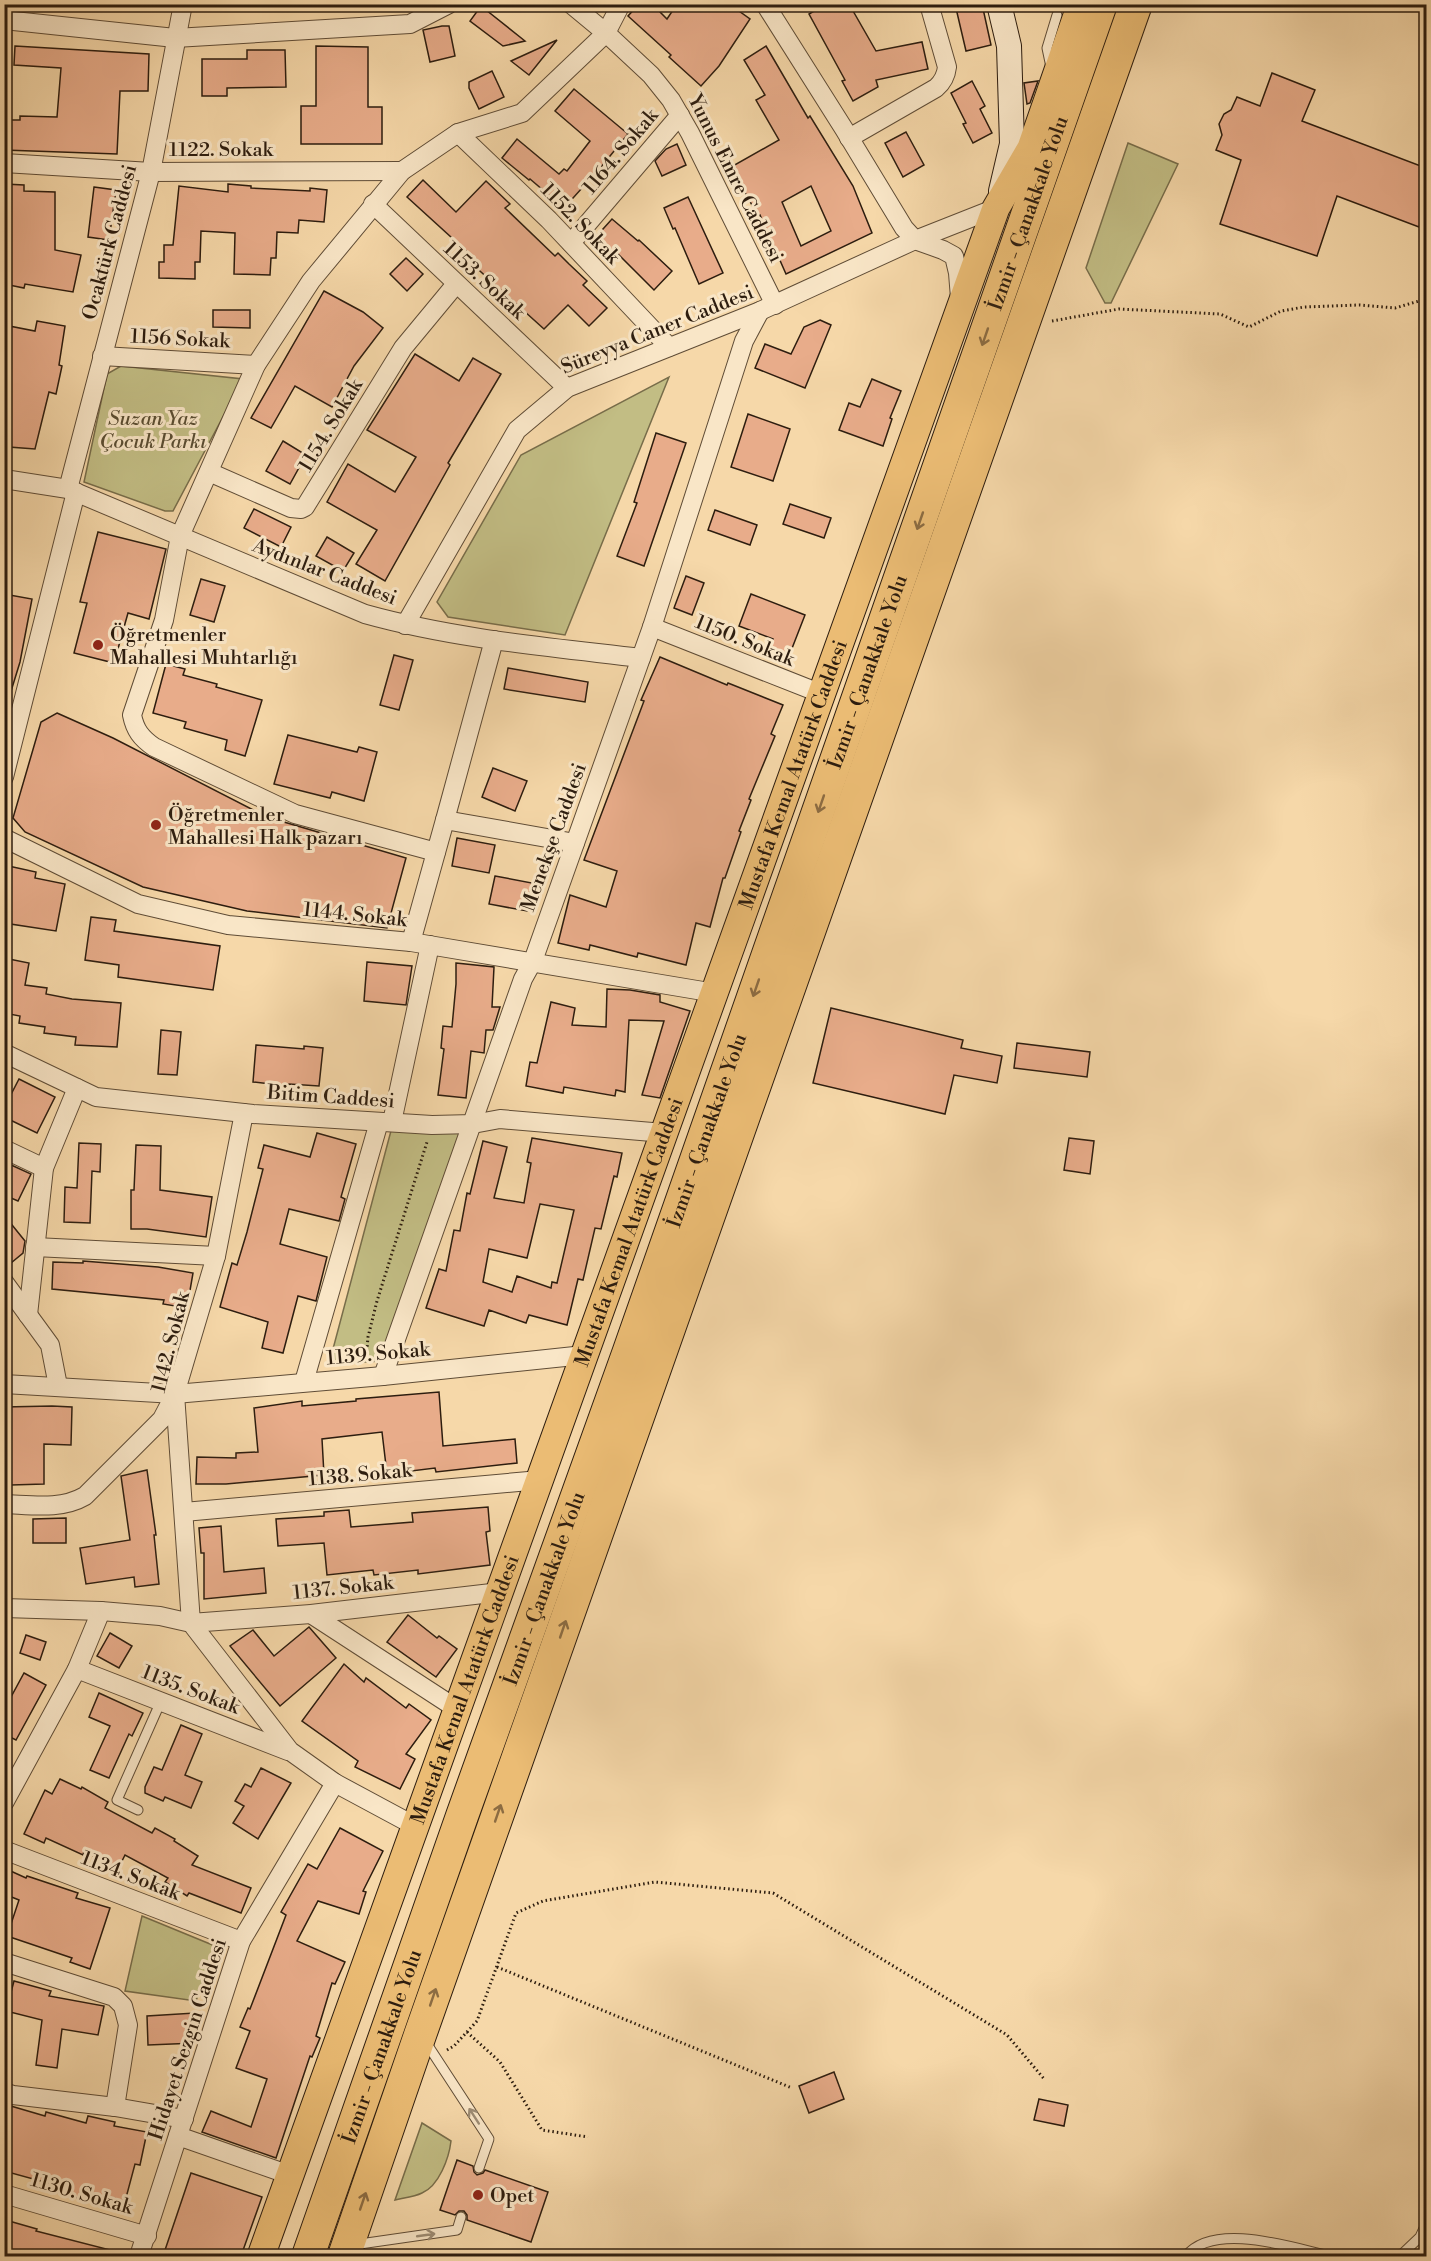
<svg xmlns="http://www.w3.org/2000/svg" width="1431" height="2261" viewBox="0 0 1431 2261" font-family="'Libre Bodoni',serif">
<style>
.green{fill:#c2bd84;stroke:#786d4a;stroke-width:1.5}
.building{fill:#e8ac8a;stroke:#2d1d0f;stroke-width:1.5;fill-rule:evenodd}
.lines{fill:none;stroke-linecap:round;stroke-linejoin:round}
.lane-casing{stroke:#5f4c36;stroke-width:11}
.street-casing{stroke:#5f4c36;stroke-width:20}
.secondary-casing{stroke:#2d1d0f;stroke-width:26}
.primary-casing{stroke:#2d1d0f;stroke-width:29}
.highway-casing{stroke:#2d1d0f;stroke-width:34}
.path{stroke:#2d1d0f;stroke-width:3;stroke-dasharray:1.5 3;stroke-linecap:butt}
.lane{stroke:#f9e6c7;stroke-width:9}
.street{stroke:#f9e6c7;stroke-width:18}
.secondary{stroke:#f9e6c7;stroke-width:24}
.primary{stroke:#ebbc74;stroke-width:27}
.highway{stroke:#ebbc74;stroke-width:32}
.oneway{stroke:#8c6c42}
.oneway2{stroke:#9d8c74}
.poi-dot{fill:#8f2418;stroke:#f9e6c7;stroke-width:2}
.labels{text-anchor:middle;stroke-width:6;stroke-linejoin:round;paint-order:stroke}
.street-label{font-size:20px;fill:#2d1d0f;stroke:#f9e6c7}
.park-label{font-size:20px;font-style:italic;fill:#5a4d32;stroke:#f9e6c7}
.poi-label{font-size:20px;fill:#2d1d0f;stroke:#f9e6c7;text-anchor:start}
</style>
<rect width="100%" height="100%" fill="#f6d8a9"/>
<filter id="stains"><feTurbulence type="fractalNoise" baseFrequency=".00333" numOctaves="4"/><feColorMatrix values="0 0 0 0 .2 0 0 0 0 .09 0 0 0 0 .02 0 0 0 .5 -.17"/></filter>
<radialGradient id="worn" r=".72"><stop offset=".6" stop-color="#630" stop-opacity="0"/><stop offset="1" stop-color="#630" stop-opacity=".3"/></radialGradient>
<g class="green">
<path d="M1128,143l50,21 -67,139h-6l-19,-35z"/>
<path d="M121,366l122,13 -70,132h-8l-81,-29 23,-108z"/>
<path d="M669,377l-104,258 -117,-18 -11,-15 84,-147z"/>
<path d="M392,1127l68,6 -79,228 -52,3z"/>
<path d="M142,1916l73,30 -19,55 -71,-10z"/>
<path d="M422,2123l29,18c-2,17 -12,45 -29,52 -8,4 -19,5 -27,7z"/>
</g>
<g class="building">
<path d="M639,4h13l15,15 10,-15h52l21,15 -31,47 -18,20 -32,-29 2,-2 -43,-39z"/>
<path d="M826,4h23l27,47 46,-9 6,27 -52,11 2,7 -25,14 -11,-20 3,-1 -36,-66z"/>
<path d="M955,4h27l9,41 -25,6z"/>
<path d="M481,6l44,35 -22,5 -33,-25z"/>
<path d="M442,26h7l6,30 -25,6 -7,-32z"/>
<path d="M557,40l-28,35 -18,-14z"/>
<path d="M15,46l134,8 -1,37h-28l-3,63 -113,-4v-30h16v-4l37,1 4,-49 -47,-3z"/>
<path d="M316,46l52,1v60h14v37h-81v-38h15z"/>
<path d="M766,46l42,72 2,-2 43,70 19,47 -86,41 -26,-59 -2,1 -27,-49 48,-27 -23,-40 9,-5 -21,-35zM811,186l20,45 -30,15 -19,-44z"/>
<path d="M247,50h38l1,37 -59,1v8h-25v-37h45z"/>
<path d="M492,71l12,26 -25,12 -10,-21v-6z"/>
<path d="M1272,73l43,17 -13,31 124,47v39l-7,20 -82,-31 -20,60 -97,-32 21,-64 -25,-10 6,-15 -3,-11 5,-10 7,-4 6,-13 23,9z"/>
<path d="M972,81l13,25 -5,3 12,24 -19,10 -10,-19 3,-1 -15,-30z"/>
<path d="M1038,81l-8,22 -3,1 -3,-21z"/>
<path d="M574,89l54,45 -27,33 -37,41 -34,-29 -1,1 -27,-22 15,-19 42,35 5,-5 3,2 23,-30 -35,-30z"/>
<path d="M906,132l18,33 -21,12 -18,-34z"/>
<path d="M677,144l9,21 -24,11 -7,-15 11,-12z"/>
<path d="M423,180l33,32 30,-31 24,23 -5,4 50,48 3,-3 11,11 18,17 -4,4 24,23 -18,18 -21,-21 -24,24 -74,-67 4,-4 -67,-61z"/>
<path d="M4,184l20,1v6l31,1v58l26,5 -8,37 -48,-8 -1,4 -20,-4z"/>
<path d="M228,184l23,2v2l59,3v-3l17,2 -3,32 -25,-2 -1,13 -21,-1 -1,26h-5l-1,17 -36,-1 1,-41 -34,-2 -1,31h-5v17l-36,-1v-16h5v-17h9l6,-59 49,6z"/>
<path d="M94,187l22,3 -7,50 -21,-3z"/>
<path d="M688,197l35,76 -24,11 -24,-56 -2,1 -9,-21z"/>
<path d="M612,219l26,22 1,-1 33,31 -18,19 -38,-38 -3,3 -19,-16z"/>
<path d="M406,258l17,16 -16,17 -17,-17z"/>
<path d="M324,291l39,21 20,16 -29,38 -22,41 -37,-21 -24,42 -20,-10z"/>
<path d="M213,310h37v18l-37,-1z"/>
<path d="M820,320l11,5 -26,63 -50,-20 10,-24 26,10 13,-27z"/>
<path d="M37,321l28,5 -6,39 3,1 -6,28 -7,-2 -14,57 -26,-2 1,-7h-6v-115l31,6z"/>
<path d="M415,354l44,27 14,-23 28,16 -53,89 2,2 -65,116 -29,-17 21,-34 -50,-28 21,-38 47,28 21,-35 -49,-27z"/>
<path d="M872,379l29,12 -11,27 2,1 -9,27 -44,-16 10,-27 11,4z"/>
<path d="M748,414l42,15 -17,52 -42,-14z"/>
<path d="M656,433l30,10 -42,123 -27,-10 20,-53 -3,-1z"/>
<path d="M283,441l23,14 -16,29 -24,-13z"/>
<path d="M790,504l41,14 -7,20 -41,-14z"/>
<path d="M254,509l37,18 -10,20 -37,-19z"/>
<path d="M715,510l42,15 -7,20 -42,-15z"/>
<path d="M98,532l68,17 -17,70 -21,-6 -14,50 -40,-10 13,-50 -7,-1z"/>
<path d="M327,537l27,16 -11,18 -27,-15z"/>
<path d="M686,576l18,7 -12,32 -18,-7z"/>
<path d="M201,579l24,7 -11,36 -24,-7z"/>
<path d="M4,594l28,5 -12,63 -12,39h-4z"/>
<path d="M751,594l54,21 -16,41 -20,-7 4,-10 -34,-13z"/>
<path d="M394,655l19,5 -14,50 -19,-5z"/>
<path d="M660,657l67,28 1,-2 55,22 -12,29 4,2 -26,63 2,1 -12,31 2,1 -16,46h-2l-13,49 -14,-4 -10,42 -48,-12 -1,4 -47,-12 -1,5 -31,-7 12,-48 36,12 11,-36 -33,-11 60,-159 -3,-1z"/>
<path d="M166,664l19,5 -2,6 34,9 -1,3 46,13 -17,56 -20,-6 2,-10 -43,-12 2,-6 -33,-9z"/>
<path d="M508,668l80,14 -3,20 -81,-13z"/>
<path d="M57,713l56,25 154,79 139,41 -19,70 -140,-17 -104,-24 -118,-55 -12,-14 28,-96z"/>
<path d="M288,735l69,17 2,-5 18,5 -13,49 -32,-9 -2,6 -56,-14z"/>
<path d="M493,768l34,13 -12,30 -33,-14z"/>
<path d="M457,838l38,7 -6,28 -37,-7z"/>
<path d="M4,865l32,7 -1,6 30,6 -9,47 -52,-8z"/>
<path d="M495,876l37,7 -5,28 -38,-7z"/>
<path d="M91,917l25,3 -2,11 106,15 -7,44 -95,-13 1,-12 -34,-5z"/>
<path d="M4,958l25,5 -4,22 22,3 -1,6 26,5 49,4 -4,44 -42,-2 1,-8 -32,-4 1,-6 -26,-4 1,-7 -16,-3z"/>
<path d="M367,962l45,4 -6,39 -42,-4z"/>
<path d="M456,963l38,4 -2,40h8l-7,23h-7l-2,23 -13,-2 -5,47 -28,-3 6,-46 -3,-1 2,-22 9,1 4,-43z"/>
<path d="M607,989l23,1 30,5v7l30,9 -30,87 -18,-3 22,-74 -35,-1 -4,72 -9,-2 -1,6 -51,-9 -1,6 -37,-7 4,-24 7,1 14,-61 24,6 -3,17 34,2z"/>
<path d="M831,1008l132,32 -2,8 41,8 -5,27 -43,-8 -9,39 -132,-31z"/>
<path d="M161,1030l20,2 -4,43 -19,-1z"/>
<path d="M1017,1043l73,9 -3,25 -73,-9z"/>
<path d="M256,1045l48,4v-3l19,2 -4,38 -30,-2 -1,2 -35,-4z"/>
<path d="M19,1079l36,18 -18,36 -33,-16v-9z"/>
<path d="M317,1133l39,11 -15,53 4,2 -6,22 -50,-12 -9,35 47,13 -11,44 -18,-5 -15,57 -21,-5 6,-26 -48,-15 12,-44 5,2 10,-33 16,-63 -5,-1 6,-23 46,12z"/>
<path d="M532,1138l90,15 -5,24 -3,-1 -13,53 -6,-1 -12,52 -5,-1 -11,46 -38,-10 -3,8 -37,-13 -5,16 -58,-18 13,-39 7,2 8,-41 6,1 7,-38 3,1 13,-53 24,6 -13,51 30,5 7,-40 -4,-1zM540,1204l34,6 -17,73 -5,-1 -1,6 -34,-12 -5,16 -29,-10 6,-33 38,9z"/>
<path d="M1069,1138l25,3 -4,33 -26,-4z"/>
<path d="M79,1143l22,1 -1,28 -8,-1 -2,52 -26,-1 1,-35 12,1z"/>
<path d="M136,1145l25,1 -1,44 52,7 -6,40 -59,-8h-16v-39h3z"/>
<path d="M9,1164l22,10 -13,27 -14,-6v-22z"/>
<path d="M4,1215l21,26 -2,12 -12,10 -7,-8z"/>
<path d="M83,1261l75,6 35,6 -6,35 -24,-4 1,-4 -112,-11 1,-27 30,1z"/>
<path d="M439,1392l4,54 72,-7 2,24 -81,9 -1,-4 -48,6 -5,-42 -60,7 2,36 -98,9h-30l1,-27 39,1v-5l22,-1 -4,-44 48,-7v5l54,-5v-2z"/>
<path d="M52,1406l20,1 -1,38 -27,-1v40l-33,1v-46h-7v-32z"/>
<path d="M147,1470l9,65h-2l5,49 -24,3 -1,-10 -48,7 -6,-36 50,-8 -9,-64z"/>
<path d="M488,1507l2,24 -4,1 4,33 -72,9v-4l-44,5 -1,-5 -46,5 -3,-32 -46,3 -2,-27 48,-3v-4l25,-2 2,17 62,-5 -1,-9z"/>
<path d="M66,1518v25h-33v-24z"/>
<path d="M221,1526l3,46 40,-4 2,25 -62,6v-46h-3l-2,-25z"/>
<path d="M408,1615l29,23 2,-2 18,13 -21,28 -49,-35z"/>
<path d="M309,1627l27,31 -56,48 -50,-60 23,-16 21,26z"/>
<path d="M110,1633l22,13 -13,22 -22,-12z"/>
<path d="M26,1635l20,7 -6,18 -20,-7z"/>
<path d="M344,1664l20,18 2,-4 40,30 3,-4 22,16 -25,34 9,5 -15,30 -45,-22 3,-6 -56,-40z"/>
<path d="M24,1673l22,12 -30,55 -12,-6v-24z"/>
<path d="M99,1693l44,20 -11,23 -3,-2 -20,44 -19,-8 20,-44 -21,-9z"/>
<path d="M181,1725l21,9 -17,41 17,7 -11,26 -26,-11 -2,4 -18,-8v-6l9,-20 8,3z"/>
<path d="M261,1768l30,15 -33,56 -25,-16 11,-17 -9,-5 10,-17 6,3z"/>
<path d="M60,1779l21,10 1,-2 26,15 -3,6 47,25 3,-5 20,11 -1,2 24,15 -6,9 59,23 -10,25 -52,-20 -2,3 -22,-14 3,-4 -43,-23 -7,14 -34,-18 -1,4 -37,-17 -2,5 -20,-9 21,-44 7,4z"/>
<path d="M340,1828l43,23 -20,40 3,1 -7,22 -41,-13 -21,40 48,21 -10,22 -3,-1 -16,53 4,2 -8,19 -2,-1 -34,102 -74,-26 9,-21 40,16 16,-48 -31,-11 14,-37 -10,-4 8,-19 2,1 36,-94 -5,-3 27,-48 9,5z"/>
<path d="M4,1868l22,10 1,-2 51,17 -2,5 34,10 -20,61 -20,-7 2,-4 -65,-22 12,-36 -15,-6z"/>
<path d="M14,1981l37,10 -2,5 55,10 -6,29 -36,-6 -5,39 -21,-3 6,-45 -36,-9z"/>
<path d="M195,2013l1,30 -48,2 -1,-29z"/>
<path d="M834,2072l10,27 -35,14 -10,-27z"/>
<path d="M1039,2099l29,6 -4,21 -30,-6z"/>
<path d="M4,2104l41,12 1,-4 40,11 2,-7 27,6 -1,4 33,6 -7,33 -5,-1 -12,45 -65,-16 1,-7 -55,-15z"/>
<path d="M457,2160l16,6 1,6 3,3 6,-2 2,-3 63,22 -17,50 -64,-22v-5l-3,-4h-5l-4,4 -15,-5z"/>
<path d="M191,2173l71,24 -21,59h-78z"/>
<path d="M9,2221l28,8 -1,2 82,21v4h-82l-32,-8v-11z"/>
</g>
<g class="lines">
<defs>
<g id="lane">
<path d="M1051,67l-4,-19 10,-33"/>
<path d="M138,1810l-21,-10 44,-99"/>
<path d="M425,2041l64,98 -10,29"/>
<path d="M353,2245l104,-15 4,-13"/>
<path d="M1186,2256c28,-35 107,-8 144,0"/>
<path d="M1400,2256l20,-19 6,-13"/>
</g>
<g id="street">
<path d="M571,4l35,29 45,42 20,25 19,33 85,172"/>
<path d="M765,4l79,125 60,99 11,12 28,10 11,6 4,17 2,25"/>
<path d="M4,20l171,18 235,-14 39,-20"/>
<path d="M458,133l91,87 120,127"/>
<path d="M849,138l87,-50c7,-6 10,-12 11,-21l-18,-63"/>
<path d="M4,163l147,9 251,-1"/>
<path d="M373,204l194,184"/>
<path d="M571,243l109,-128"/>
<path d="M102,356l154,9"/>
<path d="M209,472l82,36 10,1 4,-2 98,-159 53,-64"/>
<path d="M4,479l64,10 297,125c90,25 184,33 276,44"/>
<path d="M68,489l83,-317 32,-168"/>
<path d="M405,625l112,-195 50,-42 193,-77 155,-71 81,-32"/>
<path d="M652,627l170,67"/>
<path d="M4,777l72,-285"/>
<path d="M445,820l49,-180"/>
<path d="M4,838l134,66 90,21 183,17 304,51"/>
<path d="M436,852l-141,-38 -141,-67c-13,-9 -19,-17 -22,-32l32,-95 16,-84 76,-171 55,-84 91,-110 56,-38 64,-20 84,-80 15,-29"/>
<path d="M411,942l34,-122 130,23"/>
<path d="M4,1053l92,44 157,17 179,11 41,-1 27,-5 164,14"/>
<path d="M244,1113l-28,143 -41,138 16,229 120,-9 189,-22"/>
<path d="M392,1122l38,-177"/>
<path d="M4,1149l40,19"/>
<path d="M35,1247l181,9"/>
<path d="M4,1282l46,63 8,41"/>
<path d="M28,1315l16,-147 33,-80"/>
<path d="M383,1376l140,-397 10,-18 119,-334 92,-286 16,-30"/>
<path d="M304,1382l75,-260"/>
<path d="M4,1384l171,10 208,-18 201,-21"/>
<path d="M4,1504c28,1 57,6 81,-8l77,-77 13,-25"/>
<path d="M184,1512l356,-32"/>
<path d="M4,1608l97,3 59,5 31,7 99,128 45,32 80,43"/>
<path d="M311,1614l146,95"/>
<path d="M77,1669l211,82"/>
<path d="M4,1803l73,-134 24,-58"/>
<path d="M4,1850l237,91"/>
<path d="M4,1962l110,35 9,9 5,19 -13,82"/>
<path d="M4,2092l9,3 102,12 69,12"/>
<path d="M178,2136l112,39"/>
<path d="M4,2194l143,42"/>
<path d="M139,2256l102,-315 94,-158"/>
</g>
<path id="secondary" d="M999,4l10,42 3,98 -11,47"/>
<g id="primary">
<path id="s1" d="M261,2256l735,-2048 35,-60 50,-144"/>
</g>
<g id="highway">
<path id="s2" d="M308,2256l154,-440 167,-465 472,-1347"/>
<path d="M344,2256l76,-221 716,-2031"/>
</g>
</defs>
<use href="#lane" class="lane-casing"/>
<use href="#street" class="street-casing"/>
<use href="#secondary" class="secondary-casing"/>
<use href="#primary" class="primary-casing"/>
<use href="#highway" class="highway-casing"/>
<g class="path">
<path d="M1052,321l67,-12 101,5 29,13 32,-16 23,-4 55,-2 36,3 31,-9"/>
<path d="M366,1360l2,-23 9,-36 50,-159"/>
<path d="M497,1967l295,121"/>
<path d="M467,2032l33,30 42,68 46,7"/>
<path d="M447,2050l7,-4 23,-25 39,-108 27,-12 112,-19 118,11 234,142 38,45"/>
</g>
<use href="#lane" class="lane"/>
<use href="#street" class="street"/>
<use href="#secondary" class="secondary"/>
<use href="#primary" class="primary"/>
<use href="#highway" class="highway"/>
</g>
<defs><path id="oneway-shaft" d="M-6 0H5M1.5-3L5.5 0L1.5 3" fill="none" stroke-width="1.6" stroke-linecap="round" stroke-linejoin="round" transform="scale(1.5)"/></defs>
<g class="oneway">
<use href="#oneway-shaft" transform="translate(985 337) rotate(109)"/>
<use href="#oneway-shaft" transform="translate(920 521) rotate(109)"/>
<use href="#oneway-shaft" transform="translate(821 804) rotate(109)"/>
<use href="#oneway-shaft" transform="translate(756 988) rotate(109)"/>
<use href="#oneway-shaft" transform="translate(563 1629) rotate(-71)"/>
<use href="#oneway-shaft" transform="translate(498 1813) rotate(-71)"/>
<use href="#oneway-shaft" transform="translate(433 1997) rotate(-71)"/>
<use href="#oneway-shaft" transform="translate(363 2201) rotate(-71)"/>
</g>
<g class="oneway2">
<use href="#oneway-shaft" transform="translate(474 2116) rotate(-123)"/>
<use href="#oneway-shaft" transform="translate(426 2235) rotate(-8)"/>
</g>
<g class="poi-dot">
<circle cx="98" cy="645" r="6"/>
<circle cx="156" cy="825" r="6"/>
<circle cx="478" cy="2195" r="6"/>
</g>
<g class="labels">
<g class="street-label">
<text x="221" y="156">1122. Sokak</text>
<text transform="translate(620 151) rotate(-50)" y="7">1164. Sokak</text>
<text transform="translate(736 178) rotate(63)" y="7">Yunus Emre Caddesi</text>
<text dy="7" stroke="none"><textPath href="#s2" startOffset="2166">İzmir - Çanakkale Yolu</textPath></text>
<text transform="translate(581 223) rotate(46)" y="7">1152. Sokak</text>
<text transform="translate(109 242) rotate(-75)" y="7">Ocaktürk Caddesi</text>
<text transform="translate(485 280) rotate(43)" y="7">1153. Sokak</text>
<text transform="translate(657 329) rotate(-22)" y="7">Süreyya Caner Caddesi</text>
<text transform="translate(180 338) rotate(3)" y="7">1156 Sokak</text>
<text transform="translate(330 425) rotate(-59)" y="7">1154. Sokak</text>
<text transform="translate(325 571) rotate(21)" y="7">Aydınlar Caddesi</text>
<text transform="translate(745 640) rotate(22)" y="7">1150. Sokak</text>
<text dy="7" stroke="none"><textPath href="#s2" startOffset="1680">İzmir - Çanakkale Yolu</textPath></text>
<text dy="7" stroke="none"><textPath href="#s1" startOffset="1574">Mustafa Kemal Atatürk Caddesi</textPath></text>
<text transform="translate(553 837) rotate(-70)" y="7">Menekşe Caddesi</text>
<text transform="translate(355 914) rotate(6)" y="7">1144. Sokak</text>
<text transform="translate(331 1096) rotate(4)" y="7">Bitim Caddesi</text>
<text dy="7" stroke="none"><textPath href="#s2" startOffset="1194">İzmir - Çanakkale Yolu</textPath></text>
<text dy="7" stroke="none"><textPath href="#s1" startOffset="1088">Mustafa Kemal Atatürk Caddesi</textPath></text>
<text transform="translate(170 1342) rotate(-76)" y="7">1142. Sokak</text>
<text transform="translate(378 1353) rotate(-5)" y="7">1139. Sokak</text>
<text transform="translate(360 1474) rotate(-5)" y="7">1138. Sokak</text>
<text transform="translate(343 1587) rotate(-6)" y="7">1137. Sokak</text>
<text dy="7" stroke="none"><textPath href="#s2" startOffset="708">İzmir - Çanakkale Yolu</textPath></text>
<text transform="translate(191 1689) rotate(21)" y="7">1135. Sokak</text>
<text dy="7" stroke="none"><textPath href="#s1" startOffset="602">Mustafa Kemal Atatürk Caddesi</textPath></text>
<text transform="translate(131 1875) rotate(21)" y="7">1134. Sokak</text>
<text transform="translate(187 2039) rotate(-72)" y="7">Hidayet Sezgin Caddesi</text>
<text dy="7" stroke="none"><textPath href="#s2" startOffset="222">İzmir - Çanakkale Yolu</textPath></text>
<text transform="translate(82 2193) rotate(16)" y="7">1130. Sokak</text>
</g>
<g class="park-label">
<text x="153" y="425">Suzan Yaz<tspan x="153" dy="23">Çocuk Parkı</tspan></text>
</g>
<g class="poi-label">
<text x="110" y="641">Öğretmenler<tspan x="110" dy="23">Mahallesi Muhtarlığı</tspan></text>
<text x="168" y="821">Öğretmenler<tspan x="168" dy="23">Mahallesi Halk pazarı</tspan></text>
<text x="490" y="2202">Opet</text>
</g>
</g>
<rect width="1431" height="2261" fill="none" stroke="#f6d8a9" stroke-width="24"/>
<rect x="6" y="6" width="1419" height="2249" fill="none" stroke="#2d1d0f" stroke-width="3"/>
<rect x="12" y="12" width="1407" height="2237" fill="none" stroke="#2d1d0f" stroke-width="1.5"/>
<rect width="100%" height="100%" filter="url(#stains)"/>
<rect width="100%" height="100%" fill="url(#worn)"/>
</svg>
